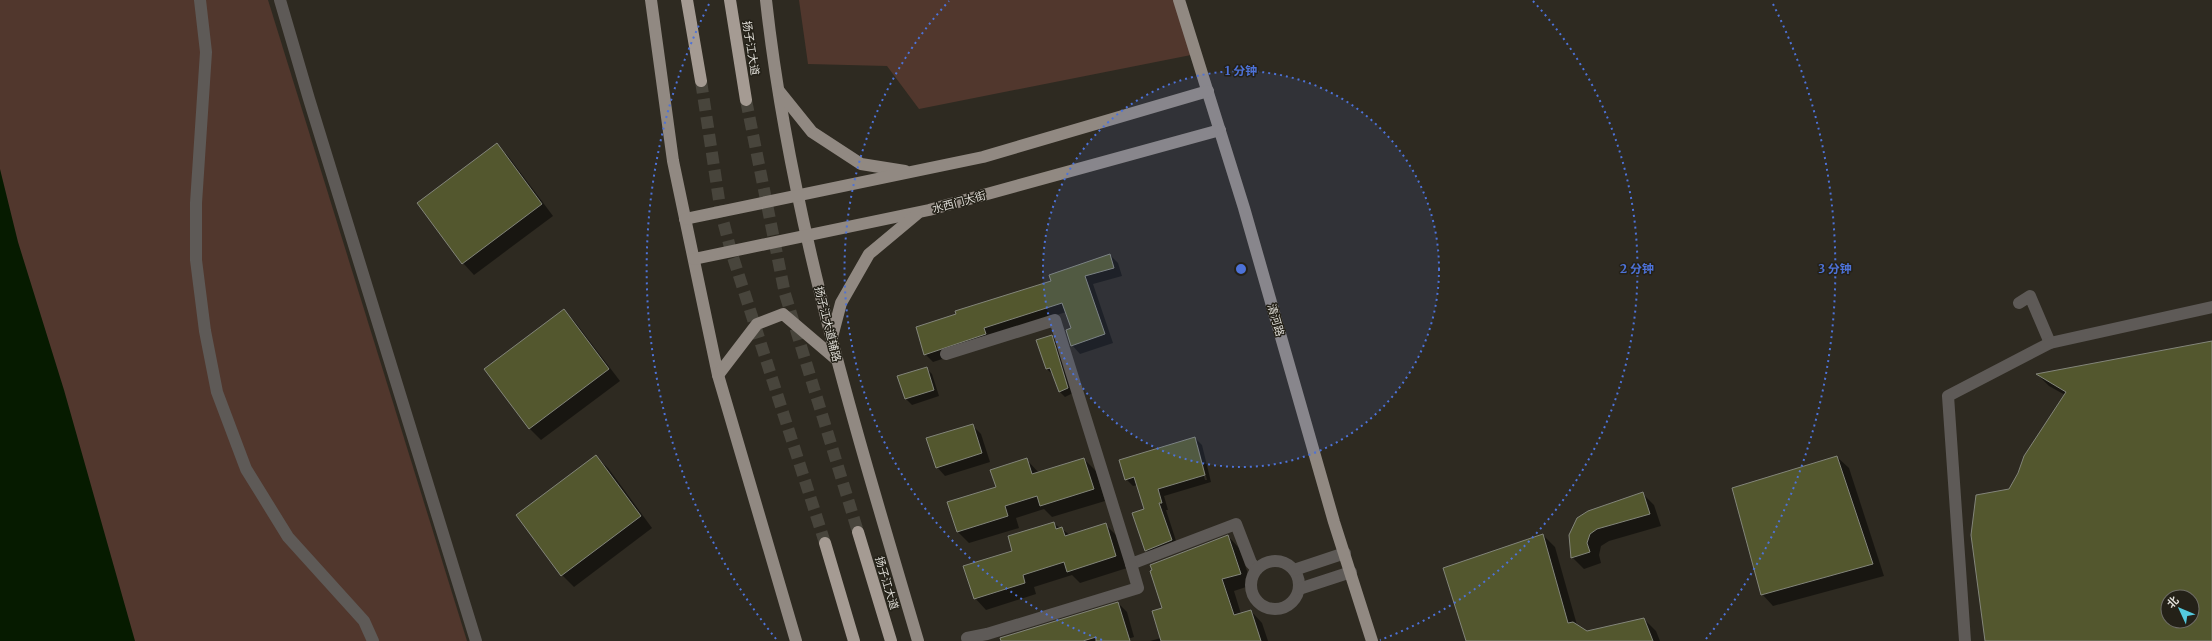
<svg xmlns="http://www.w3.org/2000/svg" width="2212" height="641" viewBox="0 0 2212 641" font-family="Merriweather,'Noto Sans SC',serif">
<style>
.green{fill:#51372d}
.water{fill:#061b00}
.shadow{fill:#0007;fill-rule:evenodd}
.building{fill:#53572e;stroke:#83857a;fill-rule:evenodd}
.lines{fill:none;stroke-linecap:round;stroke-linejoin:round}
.highway-tunnel{stroke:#48453c;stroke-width:12;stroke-dasharray:12 6;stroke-linecap:butt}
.minor{stroke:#5e5a57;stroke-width:12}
.major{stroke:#918982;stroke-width:12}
.highway{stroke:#a59b93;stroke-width:12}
.ring{fill:none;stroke:#4d72d8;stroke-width:2;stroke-dasharray:2 4}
.labels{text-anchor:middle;stroke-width:3;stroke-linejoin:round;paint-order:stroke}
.street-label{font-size:11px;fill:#dedcd6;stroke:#242118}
.centre{fill:#4d72d8;stroke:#242118;stroke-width:2}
.ring-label{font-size:12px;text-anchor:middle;font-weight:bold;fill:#4d72d8;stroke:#242118;stroke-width:3;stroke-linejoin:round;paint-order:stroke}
</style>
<rect width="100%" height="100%" fill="#2e2a21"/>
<g class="green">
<path d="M0,0h268l199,641h-377l-90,-297z"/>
<path d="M799,0h380l17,54 -277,55 -32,-43 -79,-2z"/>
</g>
<path class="water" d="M0,169l18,73 46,148 71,251h-135z"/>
<g class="shadow">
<path d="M497,145l11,11 45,60 -79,59 -11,-12z"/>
<path d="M1110,255l8,8 4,13 -29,8 20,59 -33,11 -8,-9v-16l-6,-17 -74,24 2,6 -61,20 -8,-8 127,-73z"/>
<path d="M564,310l11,12 45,59 -79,59 -11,-11 -45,-60z"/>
<path d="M1051,336l6,5 16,52 -8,4 -6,-6 -7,-17 -5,-5 -10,-28z"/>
<path d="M2212,342v299h-226l24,-151 55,-95 -16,-9 -11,-11zM2168,597h24v24h-24z"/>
<path d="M926,368l6,6 7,22 -27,9 -6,-6 -7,-22z"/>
<path d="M972,425l9,9 9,28 -45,14 -8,-9z"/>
<path d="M1195,438l7,7 9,37 -47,14 4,14h-2l12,37 -25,10 -7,-7 -1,-40 -7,-25 -5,1 -7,-7zM1196,445h2l9,35h-2z"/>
<path d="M596,457l12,11 44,60 -78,59 -12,-12z"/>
<path d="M1837,457l12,11 35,108 -111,30 -11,-12z"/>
<path d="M1084,459l12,12 9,30 -53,16 -8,-8 -28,9 3,10 -50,15 -11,-11 39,-44 30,-28 12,13z"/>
<path d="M1643,494l11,11 7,21 -52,15 -8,5 -2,9 2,8 -17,6 -12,-12 17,-45z"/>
<path d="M1053,523l17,12 35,-11 12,12 10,32 -47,15 -8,-8 -38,12 2,7 -50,16 -11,-12 38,-47z"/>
<path d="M1543,535l12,12 22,78 10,7 57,-13 12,12 4,10h-193z"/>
<path d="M1228,536l11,12 13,37 -18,6 7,23 10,-3 11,12 6,18h-118l11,-3 2,-30z"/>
<path d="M1118,603l9,9 7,25 -13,4h-120z"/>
</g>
<g class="building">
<path d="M497,143l45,61 -80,60 -45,-61z"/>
<path d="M1110,254l4,14 -29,8 20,58 -34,12 -5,-16 5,-2 -9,-25 -78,25 2,6 -62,21 -8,-28 40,-13 -1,-3 96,-30 -2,-6z"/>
<path d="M564,309l45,60 -80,60 -45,-60z"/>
<path d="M1052,335l16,53 -9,4 -9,-24 -4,1 -10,-29z"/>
<path d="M2212,341v300h-227l-14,-106 5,-40 33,-6 9,-16 6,-17 42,-64 -30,-18zM2168,597h24v24h-24z"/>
<path d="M927,367l7,23 -29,9 -8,-23z"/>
<path d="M973,424l9,29 -46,15 -10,-30z"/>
<path d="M1195,437l10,38 -47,14 4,14h-3l13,37 -27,11 -13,-38 12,-4 -10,-32 -9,3 -6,-20z"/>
<path d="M596,455l45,61 -80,60 -45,-61z"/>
<path d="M1837,456l36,108 -112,31 -29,-107z"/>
<path d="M1027,458l5,16 52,-16 10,31 -54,17 -3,-10 -32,10 3,10 -51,16 -10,-30 49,-15 -6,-17z"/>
<path d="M1643,492l7,22 -53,15 -7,5 -3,9 3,9 -19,6 -2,-23 8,-17 11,-7z"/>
<path d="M1054,522l2,7 6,-2 3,9 41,-13 10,33 -49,16 -3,-10 -41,13 2,8 -51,16 -11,-33 49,-15 -4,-15z"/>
<path d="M1543,534l25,89 5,-1 14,9 57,-13 9,23h-187l-23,-73z"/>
<path d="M1228,535l13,39 -19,5 12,36 17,-5 10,31h-100l-9,-30 10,-3 -12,-37 2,-1 -2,-5z"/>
<path d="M1118,602l12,39h-34v-4l-13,4h-82l-1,-3z"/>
</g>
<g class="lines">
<g class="highway-tunnel">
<path d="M701,81l20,132 10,38 94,292"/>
<path d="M746,100l39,194 73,238"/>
</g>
<g class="minor">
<path d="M200,0l6,52 -10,151v57l9,71 12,61 29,77 42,68 76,84 9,20"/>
<path d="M280,0l29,99 167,542"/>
<path d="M2019,303l11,-7 20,47"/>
<path d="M946,354l109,-34 76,244 105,-40 15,39 6,6"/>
<circle cx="1275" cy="585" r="24"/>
<path d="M1294,570l51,-17"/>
<path d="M1299,589l52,-17"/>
<path d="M968,641l-1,-3 20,-4 151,-46 -7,-24"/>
<path d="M1965,641l-17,-245 102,-53 162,-36"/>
</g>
<g class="major">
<path d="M651,0l22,161 45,214 78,266"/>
<path d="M766,0c24,219 90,430 152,641"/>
<path d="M1179,0l65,208 90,314 38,119"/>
<path d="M779,91l33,41 49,32 44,7"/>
<path d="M685,219l298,-62 225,-66"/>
<path d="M694,259l235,-49 291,-80"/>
<path d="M832,337l9,-34 28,-49 48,-40"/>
<path d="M718,375l39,-51 26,-10 54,46"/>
</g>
<g class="highway">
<path d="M687,0l14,81"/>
<path d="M730,0l16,100"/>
<path d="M858,532l33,109"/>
<path d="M825,543l29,98"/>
</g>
</g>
<circle cx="1241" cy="269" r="198" fill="#4d72d8" fill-opacity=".12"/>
<g class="ring">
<circle cx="1241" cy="269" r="198"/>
<path d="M1102 640A396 396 0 0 1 949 1M1533 1A396 396 0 0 1 1380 640"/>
<path d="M776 639A594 594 0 0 1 709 4M1773 4A594 594 0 0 1 1706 639"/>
</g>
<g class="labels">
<g class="street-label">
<text transform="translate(751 48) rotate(81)" y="4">扬子江大道</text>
<text transform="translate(959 202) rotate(-15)" y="4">水西门大街</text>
<text transform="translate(1276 320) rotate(74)" y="4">清河路</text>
<text transform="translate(828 324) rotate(76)" y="4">扬子江大道辅路</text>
<text transform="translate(887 583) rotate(73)" y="4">扬子江大道</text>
</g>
</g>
<circle cx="1241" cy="269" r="6" class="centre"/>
<g class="ring-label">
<text x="1241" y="75">1 分钟</text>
<text x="1637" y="273">2 分钟</text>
<text x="1835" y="273">3 分钟</text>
</g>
<g transform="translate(2180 609) rotate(314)"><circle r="19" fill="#242118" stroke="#6e6c64"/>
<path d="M0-3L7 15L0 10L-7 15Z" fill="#54cade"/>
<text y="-6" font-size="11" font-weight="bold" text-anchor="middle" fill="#dedcd6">北</text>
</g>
</svg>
